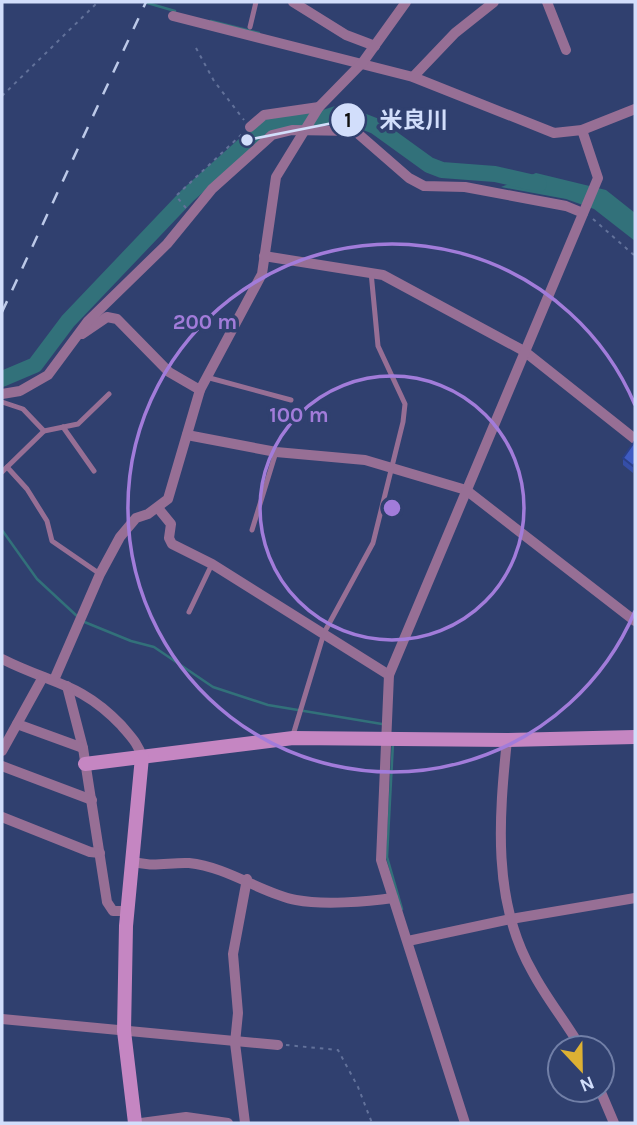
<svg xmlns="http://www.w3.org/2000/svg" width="637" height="1125" viewBox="0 0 637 1125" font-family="Karla,'Noto Sans JP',sans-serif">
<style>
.water{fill:#32717a}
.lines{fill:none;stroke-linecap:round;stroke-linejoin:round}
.stream{stroke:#32717a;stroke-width:2.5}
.river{stroke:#32717a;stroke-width:16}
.path{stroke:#62719a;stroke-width:2;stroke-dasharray:3.5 5;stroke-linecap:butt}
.lane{stroke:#976f95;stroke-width:5}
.street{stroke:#976f95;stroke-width:10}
.secondary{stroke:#c586c2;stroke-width:14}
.rail{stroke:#bcc9e8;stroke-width:2.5;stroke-dasharray:12 12;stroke-linecap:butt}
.wall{fill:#354ea7}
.building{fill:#3e5bc2;stroke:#2b4088;stroke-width:2}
.ring{fill:none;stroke:#a27cda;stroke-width:3.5}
.centre{fill:#a27cda;stroke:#30406f;stroke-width:3.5}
.ring-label{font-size:21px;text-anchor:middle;font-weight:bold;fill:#a27cda;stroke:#30406f;stroke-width:7;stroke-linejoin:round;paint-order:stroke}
.leader{fill:none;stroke:#d2defb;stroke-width:2.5}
.callout-dot{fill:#d2defb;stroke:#30406f;stroke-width:2.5}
.mark-label{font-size:21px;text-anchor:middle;font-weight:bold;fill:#111}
.callout-label{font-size:23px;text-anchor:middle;font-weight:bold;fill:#d2defb;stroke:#30406f;stroke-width:7;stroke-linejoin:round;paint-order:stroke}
</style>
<rect width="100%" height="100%" fill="#30406f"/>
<path class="water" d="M536,173l70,17 29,23v28l-41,-32 -28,-10 -65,-12z"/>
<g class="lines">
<g class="stream">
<path d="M144,2l31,9"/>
<path d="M211,21l48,12"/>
<path d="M2,530l35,49 41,38"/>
<path d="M82,621l49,20 23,6 59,40 55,18 114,19"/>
<path d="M393,743l-6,114 15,52"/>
</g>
<path class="river" d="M2,379l33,-14 33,-44 120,-126 81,-72 26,-4 19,2 22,-7 16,3 23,9 54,39 13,5 53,4 44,10"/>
<g class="path">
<path d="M196,48l18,33 30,39"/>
<path d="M2,96l96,-94"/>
<path d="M186,208l-10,-12 66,-62"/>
<path d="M593,219l42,37"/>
<path d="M286,1045l52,5 20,37 14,36"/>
</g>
<g class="lane">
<path d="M250,27l6,-25"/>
<path d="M206,377l85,23"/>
<path d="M2,402l21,7 21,22"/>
<path d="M63,427l31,44"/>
<path d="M7,467l20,22 20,32 5,20 48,33"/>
<path d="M2,472l42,-41 34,-7 31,-30"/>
<path d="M252,530l24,-78"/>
<path d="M189,612l23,-48"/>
<path d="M293,735l31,-102 49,-90 30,-121 2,-18 -27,-58 -7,-74"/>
</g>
<g class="street">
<path d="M293,2l53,33 29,11"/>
<path d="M547,2l19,48"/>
<path d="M173,16l240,61 141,56 28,-3 53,-21"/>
<path d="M413,77l42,-44 39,-31"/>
<path d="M250,127l14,-12 55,-8"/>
<path d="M264,256l119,19 141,76 111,88"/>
<path d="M82,334l25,-17 10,2 52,53 31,18"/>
<path d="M2,394l18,-3 28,-16 40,-54 79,-77 45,-55 60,-54 20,-5 63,1 54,47 15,8 41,1 101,19 17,7"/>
<path d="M187,435l89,17 89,8 101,30 169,131"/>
<path d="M158,508l13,16 -2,14 3,6 40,20 177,111"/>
<path d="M2,659c49,25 78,23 119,66 9,11 17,18 21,32"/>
<path d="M54,680l46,-106 20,-37 16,-19 12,-4 20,-15 32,-109 62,-116 14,-97 43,-70 44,-45 43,-60"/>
<path d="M67,686l16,62 24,154 6,9h14"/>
<path d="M17,724l66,24"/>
<path d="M507,740c-8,77 -15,161 25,231 14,27 34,51 49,77"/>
<path d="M2,751l41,-74"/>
<path d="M2,766l90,34"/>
<path d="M2,817l88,35 10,1"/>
<path d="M131,861c20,7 38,1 58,2 39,4 74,31 107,37 26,5 71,2 97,-2"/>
<path d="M408,941l103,-22 124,-21"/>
<path d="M2,1019l276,26"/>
<path d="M600,1090l14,33"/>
<path d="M141,1123l45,-6 42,6"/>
<path d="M245,1123l-10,-80 3,-30 -5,-59 14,-75"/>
<path d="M465,1123l-84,-263 8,-185 209,-497 -16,-48"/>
</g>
<g class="secondary">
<path d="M85,764l208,-26 214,2 128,-3"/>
<path d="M135,1123l-11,-92 2,-105 16,-169"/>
</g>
<path class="rail" d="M2,312l144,-310"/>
</g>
<path class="wall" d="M635,441l-2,32 -10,-8v-7z"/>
<path class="building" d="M635,441v22l-2,3 -10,-8z"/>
<g class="ring">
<circle cx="392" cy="508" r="132"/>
<path d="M635 611A264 264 0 1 1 635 405"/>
</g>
<circle cx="392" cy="508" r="10" class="centre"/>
<g class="ring-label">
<text x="205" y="329">200 m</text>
<text x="299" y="422">100 m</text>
</g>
<path class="leader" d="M247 140L348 120"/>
<g class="callout-dot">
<circle cx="247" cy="140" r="7"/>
<circle cx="348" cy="120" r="18"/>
</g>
<g class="mark-label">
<text x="348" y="127">1</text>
</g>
<g class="callout-label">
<text x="414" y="128">米良川</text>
</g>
<rect width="637" height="1125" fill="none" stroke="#d2defb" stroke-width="7"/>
<g transform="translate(581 1069) rotate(158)"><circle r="33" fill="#30406f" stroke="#717fa7" stroke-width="2"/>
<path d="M0-5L12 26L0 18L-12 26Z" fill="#ddb133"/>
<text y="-10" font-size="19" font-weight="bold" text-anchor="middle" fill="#d2defb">N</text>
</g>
</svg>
